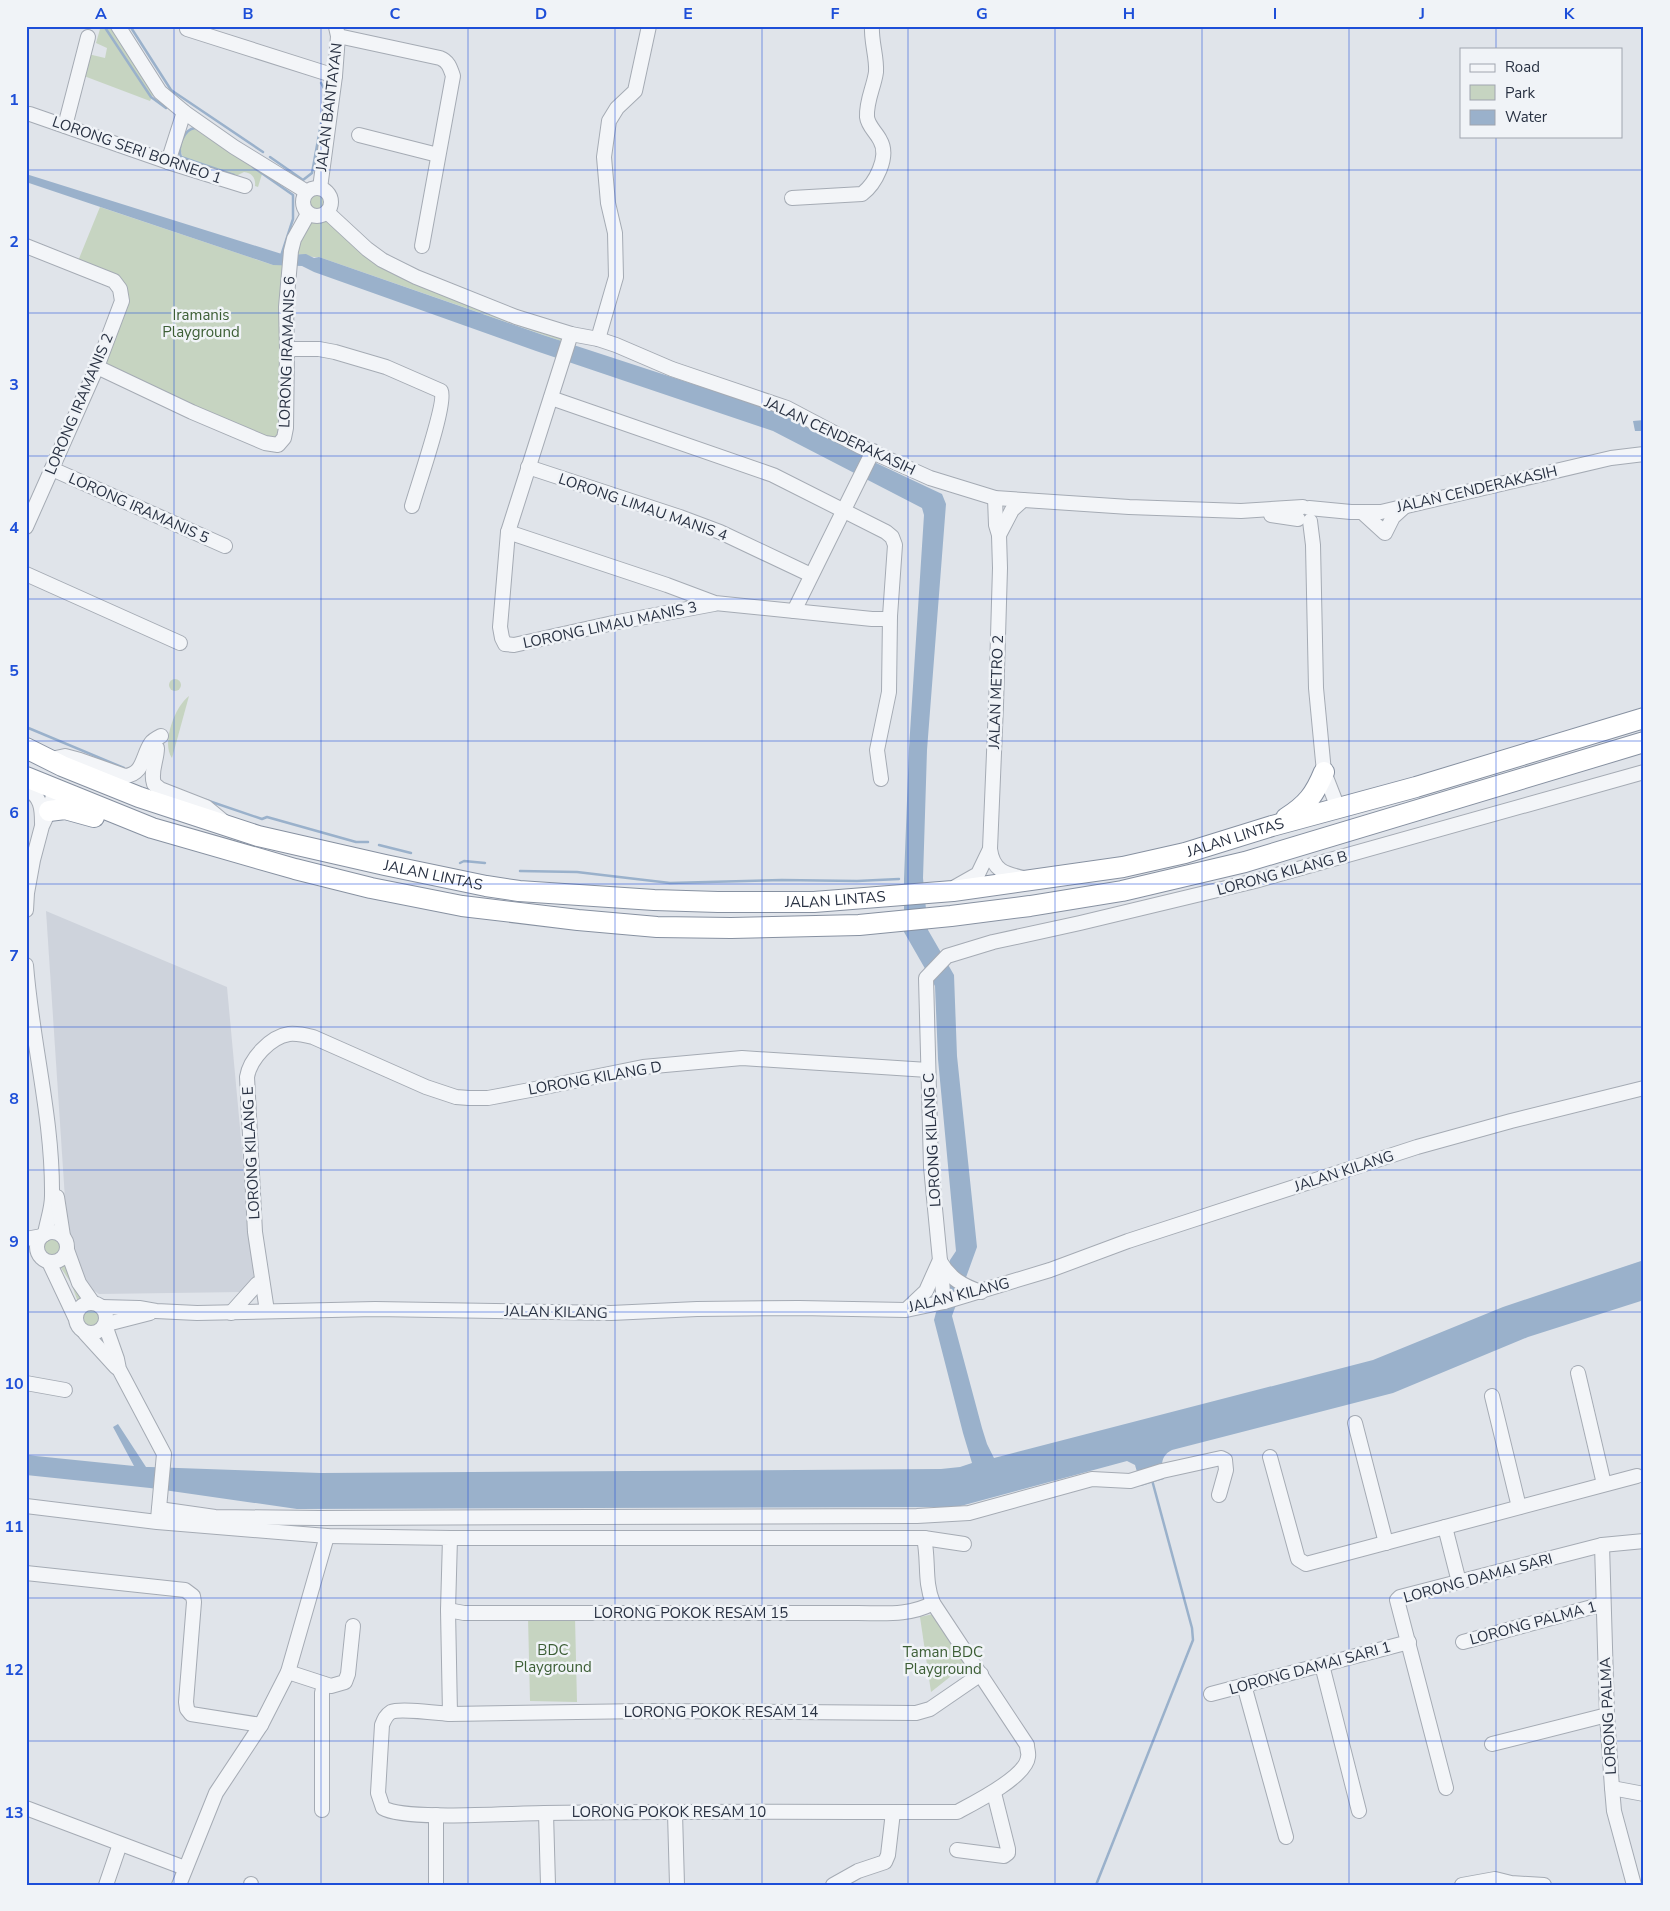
<svg xmlns="http://www.w3.org/2000/svg" width="1670" height="1911" viewBox="0 0 1670 1911" font-family="'Nunito Sans',sans-serif">
<style>
.built{fill:#ced3dc}
.green{fill:#c6d4c1}
.water{fill:#9ab1cb}
.lines{fill:none;stroke-linecap:round;stroke-linejoin:round}
.stream{stroke:#9ab1cb;stroke-width:2.5}
.minor-casing{stroke:#a5abb4;stroke-width:16}
.highway-casing{stroke:#8791a1;stroke-width:22}
.minor{stroke:#f3f5f8;stroke-width:14}
.highway{stroke:#fff;stroke-width:20}
.grid{fill:none;stroke:#1d4ed8;stroke-width:1;stroke-opacity:0.55}
.labels{text-anchor:middle;stroke-width:5;stroke-linejoin:round;paint-order:stroke}
.street-label{font-size:15px;fill:#283142;stroke:#f0f3f7}
.park-label{font-size:15px;fill:#3c5e35;stroke:#f0f3f7}
.neatline{fill:none;stroke:#1d4ed8;stroke-width:2}
.grid-label{font-size:16px;text-anchor:middle;font-weight:bold;fill:#1d4ed8}
</style>
<rect width="100%" height="100%" fill="#e0e4ea"/>
<path class="built" d="M46,911l181,76 27,292 -11,13 -144,2 -11,-7 -13,-31 -9,-42z"/>
<g class="green">
<path d="M99,26h10l44,69 -3,6 -66,-25 4,-22 17,4 2,-10 -11,-5 4,-14z"/>
<path d="M193,128l69,46 -4,13 -3,-1c1,-8 -3,-13 -11,-14l-8,4 -53,-19c-6,-10 1,-24 10,-29z"/>
<circle cx="317" cy="202" r="11"/>
<path d="M100,207l173,58h11l-4,167 -5,7 -7,1 -160,-74 -2,-3 22,-67 -50,-35z"/>
<path d="M318,220l12,1 41,37 193,78v6l-245,-85c-7,1 -14,-3 -23,-3l1,-5 14,-28z"/>
<circle cx="175" cy="685" r="6"/>
<path d="M189,696l-17,62c-11,-15 3,-52 17,-62z"/>
<circle cx="52" cy="1247" r="9"/>
<path d="M64,1263l21,36 -7,3 -7,-19 -12,-18z"/>
<circle cx="91" cy="1318" r="8"/>
<path d="M933,1614l32,51 -34,27 -11,-75z"/>
<path d="M528,1617h47l2,85 -47,-1z"/>
</g>
<g class="water">
<path d="M26,174l259,81 21,-1 8,4 5,-1 224,78 242,79 89,48 68,32 4,10 -19,246 -4,128 5,52 26,45 3,81 20,191 -25,69 30,112 5,16 7,14 379,-98 130,-53 141,-47v40l-116,37 -135,56 -221,57c-12,6 -11,16 -8,29l-23,7 -6,-21 -8,-4 -170,46 -660,2 -147,-21 -124,-13v-20l108,11 -21,-39 5,-3 28,43h4l171,6 620,-4 19,-2 12,-4 -9,-30 -29,-113 16,-60 6,-9 -18,-192 -3,-73 -31,-54v-53l5,-131 15,-233 -2,-7 -149,-77 -237,-80 -222,-79 -12,-6 -29,-1 -247,-83z"/>
<path d="M1644,420v11h-9l-2,-10z"/>
</g>
<g class="lines">
<g class="stream">
<path d="M104,26l47,71 15,11"/>
<path d="M130,26l41,64 92,62"/>
<path d="M321,83l5,9"/>
<path d="M195,128c-11,1 -18,19 -14,29l53,18"/>
<path d="M270,157l33,23 9,-7 12,-66"/>
<path d="M253,167l40,28v24l-12,37"/>
<path d="M26,727l98,41"/>
<path d="M206,800l56,19 5,-2 89,25h12"/>
<path d="M379,845l32,8"/>
<path d="M460,863l4,-2 21,2"/>
<path d="M520,871l57,1 93,11 112,-3 75,1 42,-2"/>
<path d="M1096,1885l97,-245 -1,-12 -40,-148"/>
</g>
<defs>
<g id="minor">
<path d="M118,26l42,66 24,20 50,35 73,45"/>
<path d="M187,29l148,47"/>
<path d="M338,36l102,22c8,3 10,9 13,18l-31,170"/>
<path d="M30,114l138,48 77,24"/>
<path d="M65,126l23,-89"/>
<path d="M359,135l79,20"/>
<path d="M168,162l16,-50"/>
<circle cx="317" cy="202" r="14"/>
<path d="M320,188l15,-112 3,-40 -2,-9"/>
<path d="M792,198l70,-4c13,-10 28,-37 18,-54 -4,-8 -12,-14 -13,-23 -1,-16 7,-30 9,-45 1,-15 -5,-30 -4,-46"/>
<path d="M327,212l40,37 15,11 34,17 100,40 55,17 27,5 18,6 56,24 115,39 72,38 71,32 65,20 134,9 112,4 62,-4"/>
<path d="M26,246l88,35 6,8 2,12 -25,66 -71,160"/>
<path d="M571,334l-63,198 -8,95 2,11 3,6 9,1 99,-22 101,-19"/>
<path d="M598,339l18,-62 -1,-44 -7,-30 -4,-46 5,-36 8,-13 18,-17 14,-65"/>
<path d="M287,349h32l16,3 51,15 55,24c6,11 -24,97 -29,115"/>
<path d="M97,367l95,45 73,31 13,2 6,-7 2,-10 1,-79 -1,-42 5,-56 3,-12 14,-25"/>
<path d="M528,467l152,50 40,15 91,43"/>
<path d="M52,469l173,77"/>
<path d="M995,498l1,27 3,10 1,33 -4,137 -6,144c3,22 15,25 34,29"/>
<path d="M1309,508l42,4h30l230,-54 33,-4"/>
<path d="M1362,512l23,21 8,-16 11,-10"/>
<path d="M1271,515l27,4"/>
<path d="M1310,521l3,24 3,143 8,84 14,36"/>
<path d="M508,532l159,53 48,18 157,16h15l3,-3 5,-71 -3,-8 -6,-5 -113,-57 -222,-77"/>
<path d="M999,535l13,-25 11,-10"/>
<path d="M26,574l154,69"/>
<path d="M794,611l79,-160"/>
<path d="M157,748c0,12 -7,24 -3,36l6,5 46,18 17,14"/>
<path d="M51,759l14,-3 15,4 45,16c19,-2 17,-20 26,-33 2,-3 6,-5 10,-7"/>
<path d="M881,779l-4,-29 12,-58 1,-76"/>
<path d="M26,789c15,7 16,19 16,34"/>
<path d="M955,887l23,-13 12,-25"/>
<path d="M26,910l1,-17 6,-33 9,-34 7,-15 6,-23"/>
<path d="M26,965c6,78 27,154 26,231 0,13 -5,25 -7,38"/>
<path d="M57,1197l6,39"/>
<circle cx="52" cy="1247" r="15"/>
<path d="M26,1239l16,-3"/>
<path d="M67,1250l12,33 14,20"/>
<path d="M940,1261c9,17 23,25 41,31"/>
<path d="M49,1262l26,55"/>
<path d="M944,1302l-13,-135 -5,-189 21,-22 46,-14 87,-19 175,-42 389,-109"/>
<circle cx="91" cy="1318" r="15"/>
<path d="M101,1307l38,1 17,3 41,2 178,-4 236,4 86,-4 102,-1 107,2 38,-8 106,-32 78,-29 289,-94 94,-26 133,-33"/>
<path d="M907,1309l19,-18 13,-29"/>
<path d="M267,1311l-12,-79 -8,-155c3,-18 23,-40 42,-43 8,-1 16,1 24,3l113,50 30,10 13,1h19l42,-8 113,-23 99,-9 186,12"/>
<path d="M231,1313l26,-29"/>
<path d="M106,1322l5,1 39,-10"/>
<path d="M105,1325l12,34 2,10 45,85 -6,65"/>
<path d="M85,1333l31,34"/>
<path d="M1578,1373l26,111"/>
<path d="M26,1383l39,7"/>
<path d="M1492,1396l27,111"/>
<path d="M1355,1423l31,120"/>
<path d="M1270,1457l28,102 8,5 331,-88"/>
<path d="M26,1506l131,16 170,14 123,2h474c5,22 0,44 9,65l94,142c0,4 2,9 1,12 -2,20 -54,46 -71,55 -137,0 -275,-1 -413,1 -32,0 -139,8 -161,-5l-5,-15 4,-68c2,-5 4,-10 9,-13 9,-4 46,1 59,2l-2,-104 2,-72"/>
<path d="M159,1509l56,8 104,1 598,-2 52,-3 123,-34 38,2 32,-10 59,-13 4,2 1,10 -7,25"/>
<path d="M1445,1527l14,55"/>
<path d="M924,1538l40,6"/>
<path d="M1602,1545l5,170 5,73 2,23 20,74"/>
<path d="M26,1573l159,17 8,6 1,6 -8,100 1,7 4,5 70,11"/>
<path d="M448,1610l16,3h394c25,0 52,3 75,-10"/>
<path d="M1463,1642l140,-38"/>
<path d="M1322,1665l37,146"/>
<path d="M288,1672l43,14 14,-4 3,-8 5,-48"/>
<path d="M1244,1685l42,152"/>
<path d="M1211,1694l198,-52"/>
<path d="M450,1714l196,-3 270,2 14,-4 51,-35"/>
<path d="M1492,1744l115,-29"/>
<path d="M1446,1788l-49,-188 3,-3 202,-52 42,-4"/>
<path d="M1612,1788l32,6"/>
<path d="M26,1808l159,60"/>
<path d="M322,1810v-117l2,-9"/>
<path d="M546,1813l2,72"/>
<path d="M675,1813l2,72"/>
<path d="M436,1815v70"/>
<path d="M957,1850l47,6 4,-3v-4l-14,-56"/>
<path d="M106,1885l14,-41"/>
<path d="M179,1885l37,-92 45,-68 27,-53 39,-136"/>
<path d="M251,1885v-1"/>
<path d="M833,1885l25,-14 27,-9 3,-7 5,-43"/>
<path d="M1462,1885l33,-6 16,4 33,2"/>
</g>
<g id="highway">
<path id="s1" d="M26,748l36,18 77,31 119,39 127,29 101,21 33,5 135,9 64,2h96l139,-11 170,-24 62,-14 87,-27 144,-39 228,-69"/>
<path d="M26,777l126,51 143,41 76,19 91,18 116,14 79,7 74,1 128,-3 92,-9 79,-10 92,-15 123,-29 399,-120"/>
<path d="M49,811l16,-2 29,8"/>
<path d="M1286,818c21,-13 29,-24 38,-46"/>
</g>
</defs>
<use href="#minor" class="minor-casing"/>
<use href="#highway" class="highway-casing"/>
<use href="#minor" class="minor"/>
<use href="#highway" class="highway"/>
</g>
<path class="grid" d="M174,26v1859M321,26v1859M468,26v1859M615,26v1859M762,26v1859M908,26v1859M1055,26v1859M1202,26v1859M1349,26v1859M1496,26v23M1496,136v1749M26,170h1618M26,313h1618M26,456h1618M26,599h1618M26,741h1618M26,884h1618M26,1027h1618M26,1170h1618M26,1312h1618M26,1455h1618M26,1598h1618M26,1741h1618"/>
<g class="labels">
<g class="street-label">
<text transform="translate(329 107) rotate(-83)" y="5">JALAN BANTAYAN</text>
<text transform="translate(137 150) rotate(19)" y="5">LORONG SERI BORNEO 1</text>
<text transform="translate(287 352) rotate(-88)" y="5">LORONG IRAMANIS 6</text>
<text transform="translate(79 404) rotate(-67)" y="5">LORONG IRAMANIS 2</text>
<text transform="translate(840 436) rotate(25)" y="5">JALAN CENDERAKASIH</text>
<text transform="translate(1477 489) rotate(-13)" y="5">JALAN CENDERAKASIH</text>
<text transform="translate(643 507) rotate(19)" y="5">LORONG LIMAU MANIS 4</text>
<text transform="translate(139 508) rotate(24)" y="5">LORONG IRAMANIS 5</text>
<text transform="translate(610 625) rotate(-12)" y="5">LORONG LIMAU MANIS 3</text>
<text transform="translate(996 692) rotate(-88)" y="5">JALAN METRO 2</text>
<text dy="5" stroke="none"><textPath href="#s1" startOffset="1238">JALAN LINTAS</textPath></text>
<text transform="translate(1282 873) rotate(-15)" y="5">LORONG KILANG B</text>
<text dy="5" stroke="none"><textPath href="#s1" startOffset="428">JALAN LINTAS</textPath></text>
<text dy="5" stroke="none"><textPath href="#s1" startOffset="832">JALAN LINTAS</textPath></text>
<text transform="translate(595 1078) rotate(-10)" y="5">LORONG KILANG D</text>
<text transform="translate(932 1140) rotate(-93)" y="5">LORONG KILANG C</text>
<text transform="translate(251 1153) rotate(-93)" y="5">LORONG KILANG E</text>
<text transform="translate(1344 1171) rotate(-18)" y="5">JALAN KILANG</text>
<text transform="translate(959 1295) rotate(-14)" y="5">JALAN KILANG</text>
<text transform="translate(556 1312) rotate(1)" y="5">JALAN KILANG</text>
<text transform="translate(1478 1578) rotate(-15)" y="5">LORONG DAMAI SARI</text>
<text x="691" y="1618">LORONG POKOK RESAM 15</text>
<text transform="translate(1533 1623) rotate(-15)" y="5">LORONG PALMA 1</text>
<text transform="translate(1310 1668) rotate(-15)" y="5">LORONG DAMAI SARI 1</text>
<text x="721" y="1717">LORONG POKOK RESAM 14</text>
<text transform="translate(1608 1716) rotate(-93)" y="5">LORONG PALMA</text>
<text x="669" y="1817">LORONG POKOK RESAM 10</text>
</g>
<g class="park-label">
<text x="201" y="320">Iramanis<tspan x="201" dy="17">Playground</tspan></text>
<text x="553" y="1655">BDC<tspan x="553" dy="17">Playground</tspan></text>
<text x="943" y="1657">Taman BDC<tspan x="943" dy="17">Playground</tspan></text>
</g>
</g>
<rect width="1670" height="1911" fill="none" stroke="#f0f3f7" stroke-width="55"/>
<rect x="1460" y="48" width="162" height="90" fill="#f0f3f7" stroke="#a0a5af"/>
<rect x="1470" y="64" width="25" height="8" fill="#f3f5f8" stroke="#a0a5af"/>
<text x="1505" y="72" font-size="15" fill="#283142">Road</text>
<rect x="1470" y="85" width="25" height="15" fill="#c6d4c1" stroke="#a0a5af"/>
<text x="1505" y="98" font-size="15" fill="#283142">Park</text>
<rect x="1470" y="110" width="25" height="15" fill="#9ab1cb" stroke="#a0a5af"/>
<text x="1505" y="122" font-size="15" fill="#283142">Water</text>
<rect x="28" y="28" width="1614" height="1856" class="neatline"/>
<g class="grid-label">
<text x="101" y="19">A</text>
<text x="248" y="19">B</text>
<text x="395" y="19">C</text>
<text x="541" y="19">D</text>
<text x="688" y="19">E</text>
<text x="835" y="19">F</text>
<text x="982" y="19">G</text>
<text x="1129" y="19">H</text>
<text x="1275" y="19">I</text>
<text x="1422" y="19">J</text>
<text x="1569" y="19">K</text>
<text x="14" y="105">1</text>
<text x="14" y="247">2</text>
<text x="14" y="390">3</text>
<text x="14" y="533">4</text>
<text x="14" y="676">5</text>
<text x="14" y="818">6</text>
<text x="14" y="961">7</text>
<text x="14" y="1104">8</text>
<text x="14" y="1247">9</text>
<text x="14" y="1389">10</text>
<text x="14" y="1532">11</text>
<text x="14" y="1675">12</text>
<text x="14" y="1818">13</text>
</g>
</svg>
